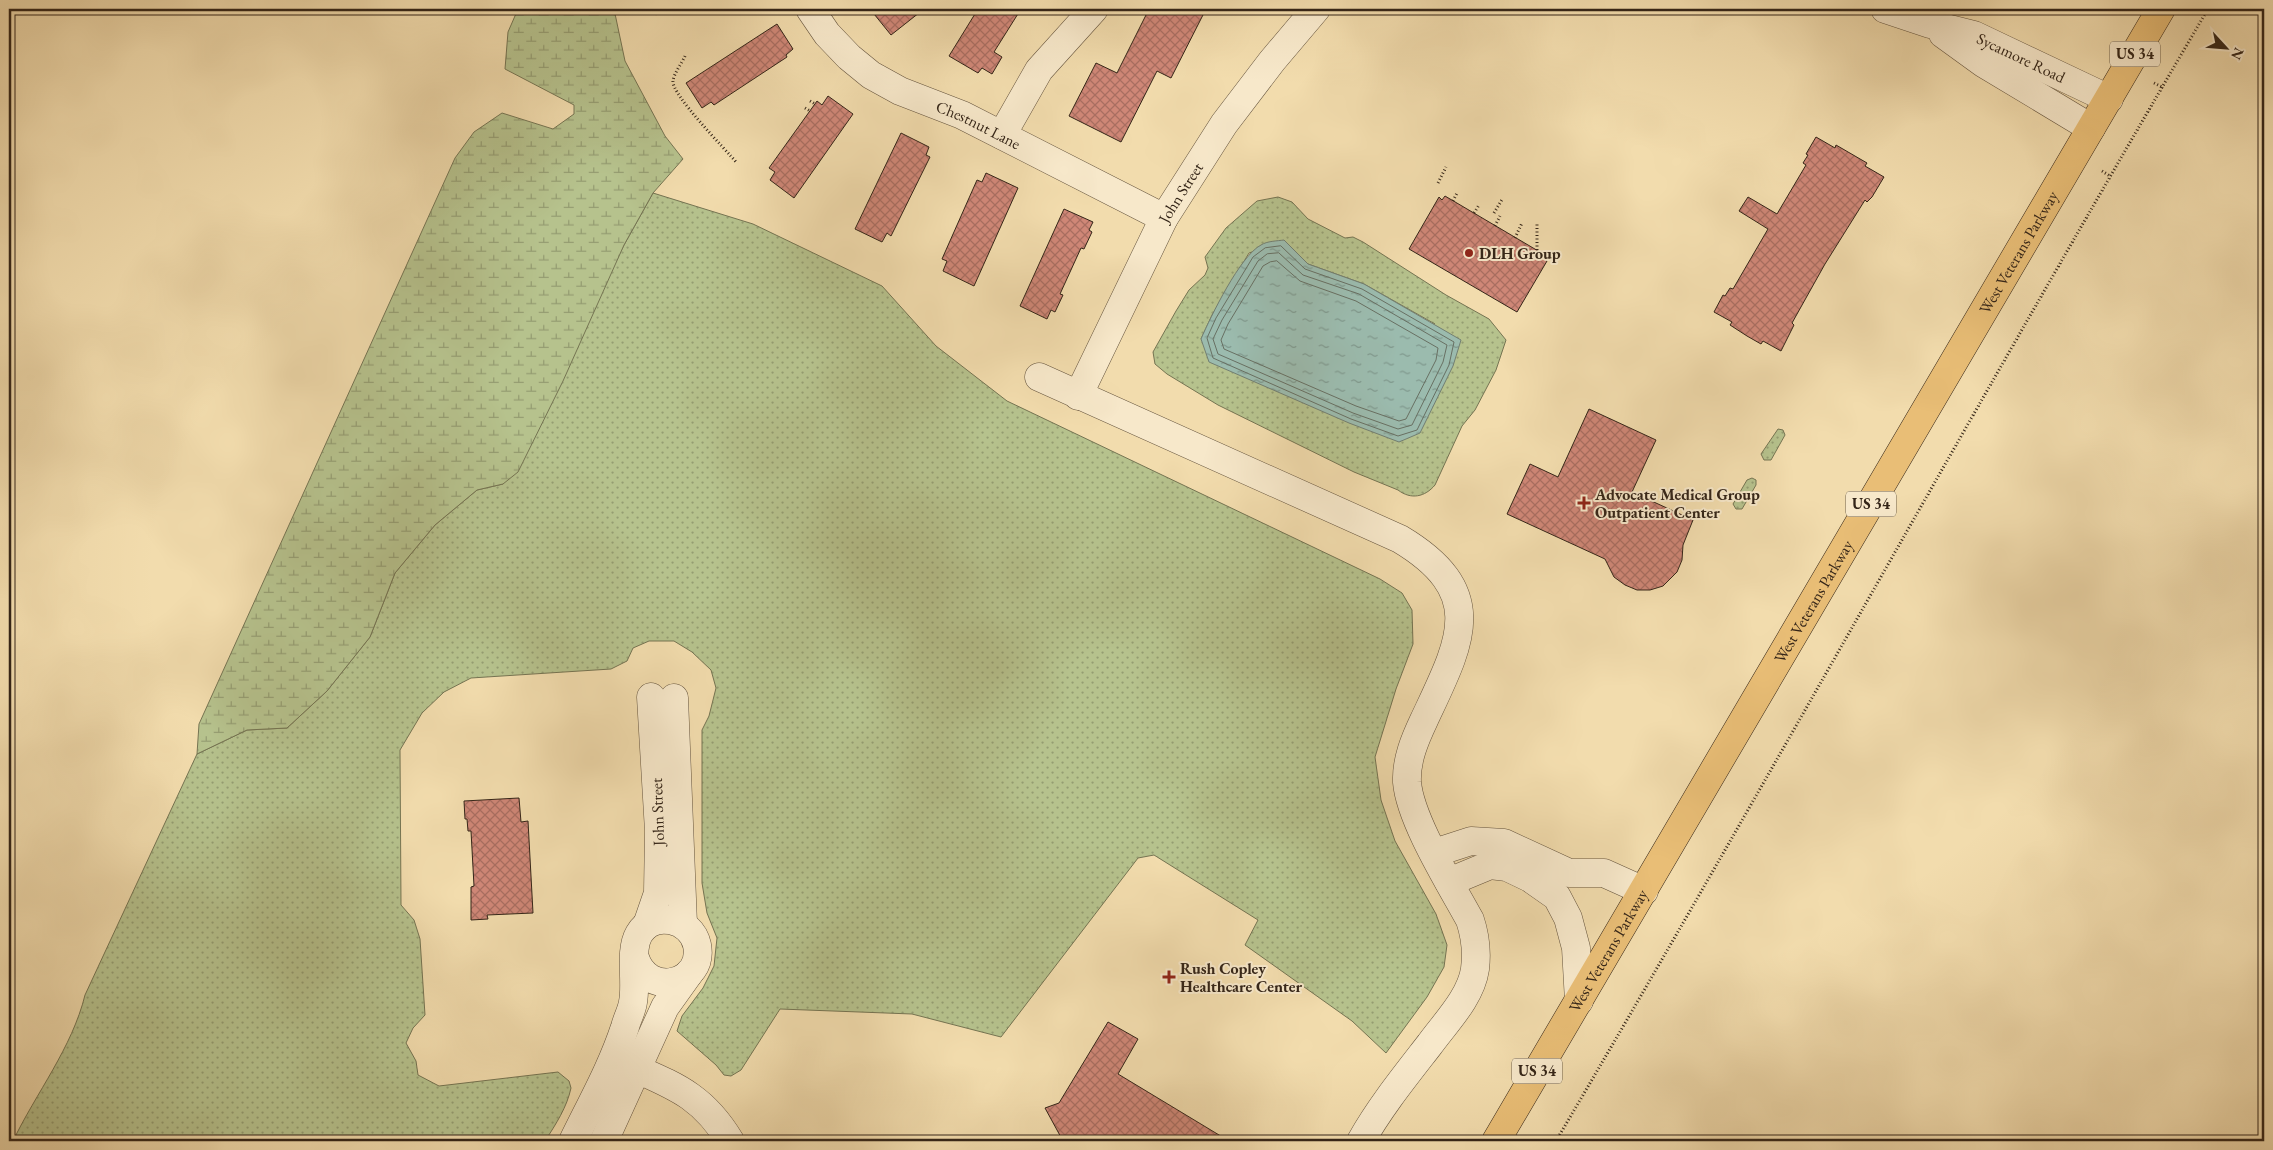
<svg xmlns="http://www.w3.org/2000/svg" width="2273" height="1150" viewBox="0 0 2273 1150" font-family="'EB Garamond',serif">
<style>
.grass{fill:url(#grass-dots);stroke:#757452;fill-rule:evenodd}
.wetland{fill:url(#wetland-marsh);stroke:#757452}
.water{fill:url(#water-ripples);stroke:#727f72}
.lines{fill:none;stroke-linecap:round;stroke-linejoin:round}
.shore{stroke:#687063;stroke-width:1}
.building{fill:url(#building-cross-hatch);stroke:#342518}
.minor-casing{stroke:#64533d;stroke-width:29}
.major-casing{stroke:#342518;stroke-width:29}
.path{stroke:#342518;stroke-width:3;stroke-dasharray:1 2.5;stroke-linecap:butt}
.minor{stroke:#f7e8ca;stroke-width:28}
.major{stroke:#e9be76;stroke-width:28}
.poi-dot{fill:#8f2418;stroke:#f7e8ca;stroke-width:2}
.labels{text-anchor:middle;stroke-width:4;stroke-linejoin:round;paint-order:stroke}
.shield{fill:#f7e8ca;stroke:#6e604d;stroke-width:1}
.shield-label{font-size:15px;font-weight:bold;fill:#342518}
.street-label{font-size:16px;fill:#342518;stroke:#f7e8ca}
.poi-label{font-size:16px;font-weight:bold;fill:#342518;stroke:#f7e8ca;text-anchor:start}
</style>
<defs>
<pattern id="grass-dots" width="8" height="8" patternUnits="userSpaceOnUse" patternTransform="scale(1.25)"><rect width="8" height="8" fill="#b6c28d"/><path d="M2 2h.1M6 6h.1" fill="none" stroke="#959d72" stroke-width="1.8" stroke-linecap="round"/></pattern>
<pattern id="wetland-marsh" width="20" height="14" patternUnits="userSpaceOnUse" patternTransform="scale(1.25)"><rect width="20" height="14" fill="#b6c28d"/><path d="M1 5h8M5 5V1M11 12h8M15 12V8" fill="none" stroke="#959d72"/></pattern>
<pattern id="water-ripples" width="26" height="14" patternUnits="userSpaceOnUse" patternTransform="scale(1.25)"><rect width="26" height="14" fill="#9bbbae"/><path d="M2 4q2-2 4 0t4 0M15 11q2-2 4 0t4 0" fill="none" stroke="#7f988d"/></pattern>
<pattern id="building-cross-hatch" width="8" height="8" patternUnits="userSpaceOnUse" patternTransform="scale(1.25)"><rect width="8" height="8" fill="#cf8777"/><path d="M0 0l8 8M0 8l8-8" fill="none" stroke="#a96e61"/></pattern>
</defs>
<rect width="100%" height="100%" fill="#f2dcad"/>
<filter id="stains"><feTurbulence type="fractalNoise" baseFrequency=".004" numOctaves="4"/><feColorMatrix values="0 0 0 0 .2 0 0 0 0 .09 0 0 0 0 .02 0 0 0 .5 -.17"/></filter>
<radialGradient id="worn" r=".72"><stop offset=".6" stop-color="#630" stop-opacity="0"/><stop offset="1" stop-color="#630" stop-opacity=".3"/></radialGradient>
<g class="grass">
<path d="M653,193l100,31 129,62 54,60 71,55 373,178 22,14 10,17 1,34 -17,45 -21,68 6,43 14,41 41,73 11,31 -3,22 -17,30 -41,56 -34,-32 -107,-76 13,-25 -104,-65 -16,3 -137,179 -89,-23 -132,-5 -39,61 -10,6 -7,-1 -8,-10 -39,-34 5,-15 21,-28 11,-22 3,-28 -10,-25 -5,-30v-153l7,-14 7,-28 -5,-18 -19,-18 -18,-11h-25l-16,7 -6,13 -16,8 -140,9 -27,14 -22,21 -22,37 1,155 13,15 6,19 5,76 -12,13 -7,15 10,18 2,14 21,11 119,-14 11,9 2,7c-4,19 -15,36 -26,53h-532c23,-48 59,-93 72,-146l112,-241 50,-24 40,-2 40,-37 43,-54 25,-64 40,-48 42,-35 26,-6 121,-239z"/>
<path d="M1278,197l14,5 16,17 37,19 8,-1 10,5 83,53 43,24 17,21 -10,30 -21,40 -13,16 -27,59c-10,12 -24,15 -37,5l-44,-18 -136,-67 -51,-31 -12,-10 -2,-12 23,-41 13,-21 16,-15 3,-7 -3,-11 21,-29 31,-27zM1284,241l24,23 56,20 71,40 -234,15 11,-24 37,-62z"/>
<path d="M1778,429l5,1 2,5 -14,25h-7l-3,-6z"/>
<path d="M1752,478l4,2v5l-14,24h-6l-3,-5 14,-24z"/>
</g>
<path class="wetland" d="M518,9h96l11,52 40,75 18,23 -30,34 -29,52 -61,136 -45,91 -15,12 -26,6 -42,35 -40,48 -25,64 -43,54 -40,37 -40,2 -50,24 2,-30 256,-566 19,-26 28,-19 51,16 21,-15v-9l-69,-36 3,-37z"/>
<path class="water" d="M1284,240l24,24 56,20 97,56 -8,26 -33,67 -21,9 -50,-19 -140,-61 -8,-23c10,-23 39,-83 60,-94 6,-4 16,-4 23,-5z"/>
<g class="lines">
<g class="shore">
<path d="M1281,246l24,23 57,20 92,53 -5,23 -32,65 -19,6 -47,-17 -138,-61 -6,-20 9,-20 37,-61 12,-9z"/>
<path d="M1279,253l24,22 56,19 88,51 -4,17 -31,63 -14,4 -45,-16 -135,-59 -5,-15 9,-19 36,-59 9,-7z"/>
<path d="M1277,261l23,20 56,20 82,47 -2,12 -30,59 -7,2 -43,-15 -132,-57 -3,-9 7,-16 35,-58 7,-4z"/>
</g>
</g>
<g class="building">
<path d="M870,9h54l-33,26z"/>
<path d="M978,9h43l-27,43 8,5 -10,17 -10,-6 -4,5 -29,-17z"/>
<path d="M1149,9h57l-35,69 -14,-7 -36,71 -52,-26 27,-53 21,10z"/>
<path d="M777,24l16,25 -7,6 1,2 -73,48 -3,-3 -9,6 -16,-25z"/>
<path d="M828,96l25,18 -59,84 -24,-18 5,-8 -6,-4 48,-67 5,4z"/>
<path d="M901,133l28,14 -3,8 4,2 -39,79 -4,-3 -5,9 -27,-13z"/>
<path d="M1816,137l19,11 1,-3 31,18 -2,3 19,11 -12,20 -5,5 -2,-2 -40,64 -33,59 2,2 -13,26 -18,-10 -2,3 -14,-8 -17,-11 2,-3 -18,-10 9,-17 2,1 5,-8 3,1 35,-60 -29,-18 9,-14 29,17 29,-49 -3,-2 5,-8 -2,-1z"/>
<path d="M986,173l32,15 -44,98 -31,-15 4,-10 -5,-2 35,-79 5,2z"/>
<path d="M1445,196l100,59 -2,3 4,3 -30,51 -108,-63 30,-52 3,3z"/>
<path d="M1064,209l29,13 -4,8 3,2 -8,17 -3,-1 -21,46 3,1 -8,17 -4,-2 -4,9 -27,-13z"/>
<path d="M1589,409l67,31 -24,52 61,28 -10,25 -1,15 -5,12 -14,14 -13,4h-13l-12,-5 -11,-8 -9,-18 -98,-45 23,-50 28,13z"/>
<path d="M519,798l2,24 7,-1 5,92 -46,2 1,4 -17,1v-33l3,-1 -3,-55h-3l-1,-12h-2l-1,-18z"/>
<path d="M1108,1022l30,17 -20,35 111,67h-166l-18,-33 14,-5z"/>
</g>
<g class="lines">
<defs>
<g id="minor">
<path id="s1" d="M810,9l17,25 22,23 22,18 29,16 62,24 202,103"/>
<path id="s2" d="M1885,9l45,15 44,11 135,64"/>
<path d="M1943,34l40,29 108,65"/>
<path d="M1002,135l37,-65 55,-61"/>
<path d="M1039,377l361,162c90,54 60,104 24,181 -9,19 -18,40 -17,62 3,38 44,103 63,138 5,15 7,33 5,49 -4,28 -29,53 -45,75 -24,31 -50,63 -69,97"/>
<path id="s3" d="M1078,396l86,-178 60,-94 48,-63 44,-52"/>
<path d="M674,698l9,226"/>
<path d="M1434,853l37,-12 33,2 65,30h35l40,18"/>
<path d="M1449,882l41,-17 17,2 23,11 27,19 11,21 8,30 3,53"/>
<path d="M647,925l11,-32 1,-62 -8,-134"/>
<path d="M619,1061c49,23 81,30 111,80"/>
<path d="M573,1141c18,-37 39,-74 52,-114 2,-8 7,-17 8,-25 4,-20 -4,-51 6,-68 14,-24 52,-16 58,11 8,39 -49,54 -62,13"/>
<path d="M604,1141l61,-134 25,-35"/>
</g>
<g id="major">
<path id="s4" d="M1496,1141l665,-1132"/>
</g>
</defs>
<use href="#minor" class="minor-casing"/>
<use href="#major" class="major-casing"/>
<g class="path">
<path d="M651,9l6,5"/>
<path d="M685,56c-3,7 -11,17 -12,25 -2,13 53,69 64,82"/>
<path d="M2154,83l8,4"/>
<path d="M810,101l5,3"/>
<path d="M805,108l5,3"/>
<path d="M2102,171l8,5"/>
<path d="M1438,183l8,-16"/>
<path d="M1453,201l4,-8"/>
<path d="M1474,213l5,-8"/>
<path d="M1494,213l9,-15"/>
<path d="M1495,226l5,-10"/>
<path d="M1515,238l7,-15"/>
<path d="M1537,250v-26"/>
<path d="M1556,1141c221,-375 431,-757 652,-1132"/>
</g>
<use href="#minor" class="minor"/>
<use href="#major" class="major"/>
</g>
<g class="poi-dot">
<circle cx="1469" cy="253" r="5"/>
<path d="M1581.5 495.5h5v5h5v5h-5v5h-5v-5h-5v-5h5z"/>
<path d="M1166.5 969.5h5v5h5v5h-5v5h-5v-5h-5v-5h5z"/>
</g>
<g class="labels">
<g class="shield">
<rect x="2110" y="41.5" width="50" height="25" rx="4"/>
<rect x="1846" y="491.5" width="50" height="25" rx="4"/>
<rect x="1512" y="1058.5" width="50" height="25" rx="4"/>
</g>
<g class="shield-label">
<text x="2135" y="59">US 34</text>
<text x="1871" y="509">US 34</text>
<text x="1537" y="1076">US 34</text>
</g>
<g class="street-label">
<text dy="6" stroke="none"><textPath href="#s2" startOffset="145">Sycamore Road</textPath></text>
<text dy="6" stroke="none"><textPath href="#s1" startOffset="209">Chestnut Lane</textPath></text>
<text dy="6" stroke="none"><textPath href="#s3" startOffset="228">John Street</textPath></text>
<text dy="6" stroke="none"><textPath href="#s4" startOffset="1031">West Veterans Parkway</textPath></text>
<text dy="6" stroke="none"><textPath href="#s4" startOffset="626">West Veterans Parkway</textPath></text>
<text transform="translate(657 812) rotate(-92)" y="6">John Street</text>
<text dy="6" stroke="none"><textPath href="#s4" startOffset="221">West Veterans Parkway</textPath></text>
</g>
<g class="poi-label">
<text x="1479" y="259">DLH Group</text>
<text x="1595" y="500">Advocate Medical Group<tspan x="1595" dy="18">Outpatient Center</tspan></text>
<text x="1180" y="974">Rush Copley<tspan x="1180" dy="18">Healthcare Center</tspan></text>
</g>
</g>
<rect width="2273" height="1150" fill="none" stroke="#f2dcad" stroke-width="30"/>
<rect x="10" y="10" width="2253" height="1130" fill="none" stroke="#342518" stroke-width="2.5"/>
<rect x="15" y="15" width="2243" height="1120" fill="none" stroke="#342518"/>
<g transform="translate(2226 48) rotate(116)" stroke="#f7e8ca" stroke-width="4" paint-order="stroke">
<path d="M0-4L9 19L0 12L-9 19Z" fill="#342518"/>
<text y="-8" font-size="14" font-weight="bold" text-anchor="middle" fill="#342518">N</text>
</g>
<rect width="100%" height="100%" filter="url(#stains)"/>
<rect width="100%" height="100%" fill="url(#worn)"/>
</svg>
